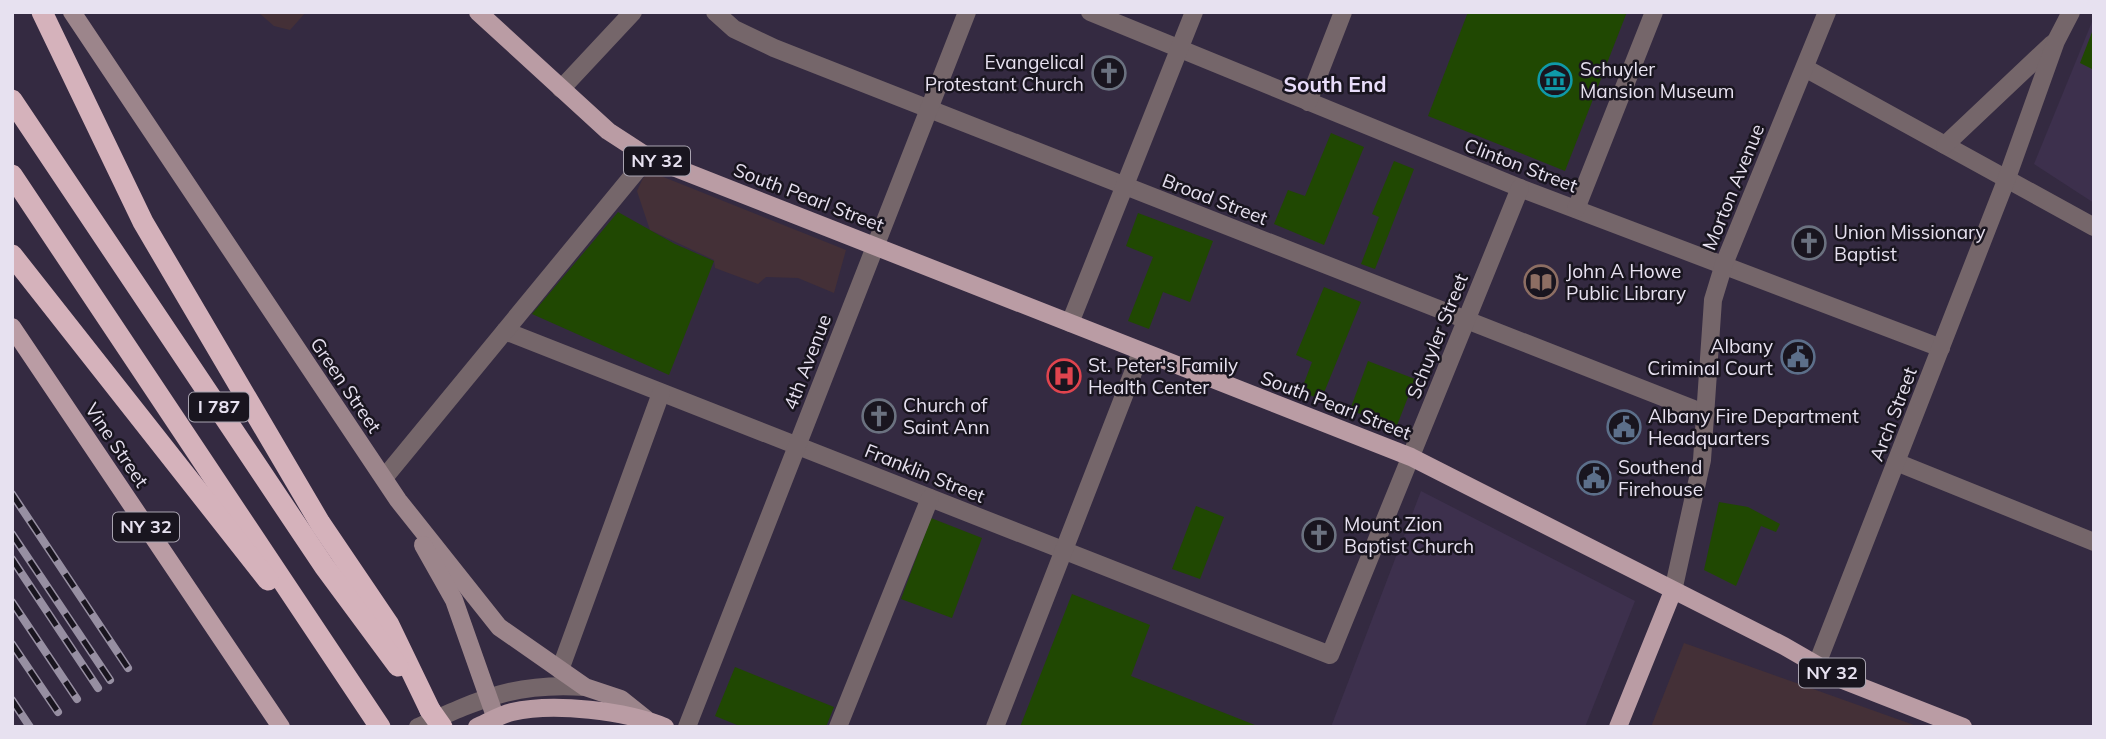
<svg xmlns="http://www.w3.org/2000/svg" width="2106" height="739" viewBox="0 0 2106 739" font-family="Mulish,sans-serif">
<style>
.commercial{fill:#443037}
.built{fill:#3d304d}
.green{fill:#204802}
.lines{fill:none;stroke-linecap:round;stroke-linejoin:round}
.minor{stroke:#75666a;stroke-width:18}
.tertiary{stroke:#75666a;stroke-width:18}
.secondary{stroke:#9c858b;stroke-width:18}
.primary{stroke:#ba9ca4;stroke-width:18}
.motorway{stroke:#d5b2bb;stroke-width:21}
.rail-casing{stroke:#978fa2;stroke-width:8}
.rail{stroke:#19151f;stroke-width:5;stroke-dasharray:16;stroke-linecap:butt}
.motorway-bridge{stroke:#d5b2bb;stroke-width:21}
.labels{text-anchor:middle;stroke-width:5;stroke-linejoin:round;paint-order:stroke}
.shield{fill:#19151f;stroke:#a9a4b1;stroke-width:2}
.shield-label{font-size:18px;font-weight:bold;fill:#e7e1f0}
.poi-label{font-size:19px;fill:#e7e1f0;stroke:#19151f;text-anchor:start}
.street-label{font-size:19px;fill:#e7e1f0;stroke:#19151f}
.neighbourhood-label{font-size:21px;font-weight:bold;fill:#e9ddfb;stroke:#19151f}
</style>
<rect width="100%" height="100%" fill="#342a41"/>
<g class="commercial">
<path d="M258,12h48l-16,18 -16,-4z"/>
<path d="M651,172l195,78 -12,43 -36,-15 -32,-1 -8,7 -43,-16 -1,-8 -64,-30 -13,-39 6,-13z"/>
<path d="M1684,643l230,82 -263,2z"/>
</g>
<g class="built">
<path d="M2094,17v186l-60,-39z"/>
<path d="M1421,491l214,110 -50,126h-254z"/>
</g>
<g class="green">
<path d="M1468,12h159l-62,159 -137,-55z"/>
<path d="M2094,27v43l-14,-7z"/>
<path d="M1331,133l33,14 -40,98 -50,-21 14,-34 17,6z"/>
<path d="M1394,161l20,8 -39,100 -14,-5 18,-47 -7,-3z"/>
<path d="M618,212l57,32 39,17 -45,114 -137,-61z"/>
<path d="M1138,213l75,28 -23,61 -27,-10 -14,37 -21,-8 25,-64 -27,-11z"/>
<path d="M1324,287l37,15 -40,98 -20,-9 11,-29 -16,-7z"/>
<path d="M1368,361l47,18 -19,49 -46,-18z"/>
<path d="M1719,502l29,5 32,17 -4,8 -15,-6 -25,60 -32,-16z"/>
<path d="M1196,506l28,11 -24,62 -28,-10z"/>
<path d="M931,518l51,20 -30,80 -51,-19z"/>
<path d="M1072,594l78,31 -19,51 129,51h-240z"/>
<path d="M735,667l99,40 -8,20h-84l-27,-11z"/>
</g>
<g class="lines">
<g class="minor">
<path d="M715,12l19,17 40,19 932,366"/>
<path d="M1090,12l430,176 421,160"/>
<path d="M1805,68l289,159"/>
<path d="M561,89l72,-77"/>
<path d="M1308,102l35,-90"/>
<path d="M1945,145l107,-101"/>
<path d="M1576,209l78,-197"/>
<path d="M1070,323l124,-311"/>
<path d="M505,331l825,324 190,-467"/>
<path d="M1896,462l198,80"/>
<path d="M384,478l264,-321"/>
<path d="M1817,664l190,-486 49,-137 15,-29"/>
<path d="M560,670l101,-277"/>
<path d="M687,727l280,-715"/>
<path d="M838,727l92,-229"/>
<path d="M995,727l146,-375"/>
</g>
<g class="tertiary">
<path d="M1673,591l29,-131 11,-160 11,-36 103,-252"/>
<path d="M418,727c62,-28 98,-45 167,-40"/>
</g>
<g class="secondary">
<path d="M72,12l326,488 101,127 86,60 36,12 25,20"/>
<path d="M423,545l31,55 42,119"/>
</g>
<g class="primary">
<path d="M478,12l130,119 40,26 763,300 373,189 59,34 120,47"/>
<path d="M12,327l269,400"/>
<path d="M477,727c11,-5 23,-12 35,-15 42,-10 114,-1 153,15"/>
<path d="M1618,727l55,-136"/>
</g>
<g class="motorway">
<path d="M42,12l101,210 177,301 69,102 41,85"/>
<path d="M12,100l312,466 74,100"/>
<path d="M12,175l368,552"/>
<path d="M12,255l256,325"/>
</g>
<defs>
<g id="rail">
<path d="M12,494l116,174"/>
<path d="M12,534l98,146"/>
<path d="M12,559l86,129"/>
<path d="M12,602l65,97"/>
<path d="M12,644l46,68"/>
<path d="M12,700l18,27"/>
</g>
</defs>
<use href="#rail" class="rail-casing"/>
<use href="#rail" class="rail"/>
<path class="motorway-bridge" d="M430,710l12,17"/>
</g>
<defs>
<symbol id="church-ring" viewBox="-11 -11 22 22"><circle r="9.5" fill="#19151f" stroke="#6b7280" stroke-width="1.5"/><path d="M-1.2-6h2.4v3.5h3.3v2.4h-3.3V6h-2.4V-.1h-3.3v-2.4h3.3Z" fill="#6b7280"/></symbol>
<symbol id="museum-ring" viewBox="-11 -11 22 22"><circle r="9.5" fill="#19151f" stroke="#0f9aa8" stroke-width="1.5"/><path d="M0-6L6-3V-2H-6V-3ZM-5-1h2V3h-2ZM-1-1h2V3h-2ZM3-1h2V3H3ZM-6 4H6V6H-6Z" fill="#0f9aa8"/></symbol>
<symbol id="library-ring" viewBox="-11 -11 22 22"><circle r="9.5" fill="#19151f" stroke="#8d6e63" stroke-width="1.5"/><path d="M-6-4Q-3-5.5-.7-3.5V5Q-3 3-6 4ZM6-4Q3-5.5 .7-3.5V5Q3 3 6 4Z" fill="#8d6e63"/></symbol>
<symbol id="civic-ring" viewBox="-11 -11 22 22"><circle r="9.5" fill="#19151f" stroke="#5c6f8a" stroke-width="1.5"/><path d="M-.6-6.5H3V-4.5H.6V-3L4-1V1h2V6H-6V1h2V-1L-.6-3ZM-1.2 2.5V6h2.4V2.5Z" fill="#5c6f8a"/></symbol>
<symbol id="hospital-ring" viewBox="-11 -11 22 22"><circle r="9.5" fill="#19151f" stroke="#e0444e" stroke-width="1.5"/><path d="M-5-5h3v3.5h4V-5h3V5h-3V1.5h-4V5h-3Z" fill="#e0444e"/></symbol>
</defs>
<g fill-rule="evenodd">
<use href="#church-ring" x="1090" y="54" width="38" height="38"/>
<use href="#museum-ring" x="1536" y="61" width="38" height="38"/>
<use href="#church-ring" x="1790" y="224" width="38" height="38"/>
<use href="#library-ring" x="1522" y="263" width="38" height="38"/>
<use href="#civic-ring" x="1779" y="338" width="38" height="38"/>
<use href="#hospital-ring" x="1045" y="357" width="38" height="38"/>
<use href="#church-ring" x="860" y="397" width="38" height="38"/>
<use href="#civic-ring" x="1605" y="408" width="38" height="38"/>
<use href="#civic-ring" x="1575" y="459" width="38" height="38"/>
<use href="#church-ring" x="1300" y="516" width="38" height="38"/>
</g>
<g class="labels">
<g class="shield">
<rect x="624" y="146.5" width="66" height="29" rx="5"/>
<rect x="189" y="392.5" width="60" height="29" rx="5"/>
<rect x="113" y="512.5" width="66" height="29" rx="5"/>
<rect x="1799" y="658.5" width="66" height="29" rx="5"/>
</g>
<g class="shield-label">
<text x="657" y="167">NY 32</text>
<text x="219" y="413">I 787</text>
<text x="146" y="533">NY 32</text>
<text x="1832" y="679">NY 32</text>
</g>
<g class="poi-label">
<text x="1084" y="69" text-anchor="end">Evangelical<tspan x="1084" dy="22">Protestant Church</tspan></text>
<text x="1580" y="76">Schuyler<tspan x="1580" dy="22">Mansion Museum</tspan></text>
<text x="1834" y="239">Union Missionary<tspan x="1834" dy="22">Baptist</tspan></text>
<text x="1566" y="278">John A Howe<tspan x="1566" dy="22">Public Library</tspan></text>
<text x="1773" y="353" text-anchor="end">Albany<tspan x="1773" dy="22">Criminal Court</tspan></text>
<text x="1088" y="372">St. Peter's Family<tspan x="1088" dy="22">Health Center</tspan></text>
<text x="903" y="412">Church of<tspan x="903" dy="22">Saint Ann</tspan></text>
<text x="1648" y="423">Albany Fire Department<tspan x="1648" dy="22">Headquarters</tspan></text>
<text x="1618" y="474">Southend<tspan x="1618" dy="22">Firehouse</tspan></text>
<text x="1344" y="531">Mount Zion<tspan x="1344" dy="22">Baptist Church</tspan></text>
</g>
<g class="street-label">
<text transform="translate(1521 165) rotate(21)" y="7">Clinton Street</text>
<text transform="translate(1733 187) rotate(-68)" y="7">Morton Avenue</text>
<text transform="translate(809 197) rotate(21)" y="7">South Pearl Street</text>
<text transform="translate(1215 199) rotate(21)" y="7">Broad Street</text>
<text transform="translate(1437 336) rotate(-68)" y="7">Schuyler Street</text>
<text transform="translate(807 362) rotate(-69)" y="7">4th Avenue</text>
<text transform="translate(346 385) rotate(56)" y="7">Green Street</text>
<text transform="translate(1336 405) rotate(21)" y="7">South Pearl Street</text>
<text transform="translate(1893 414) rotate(-69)" y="7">Arch Street</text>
<text transform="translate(117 445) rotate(56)" y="7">Vine Street</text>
<text transform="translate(925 473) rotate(22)" y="7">Franklin Street</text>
</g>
<g class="neighbourhood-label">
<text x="1335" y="92">South End</text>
</g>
</g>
<rect width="2106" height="739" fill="none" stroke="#e7e1f0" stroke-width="28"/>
</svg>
